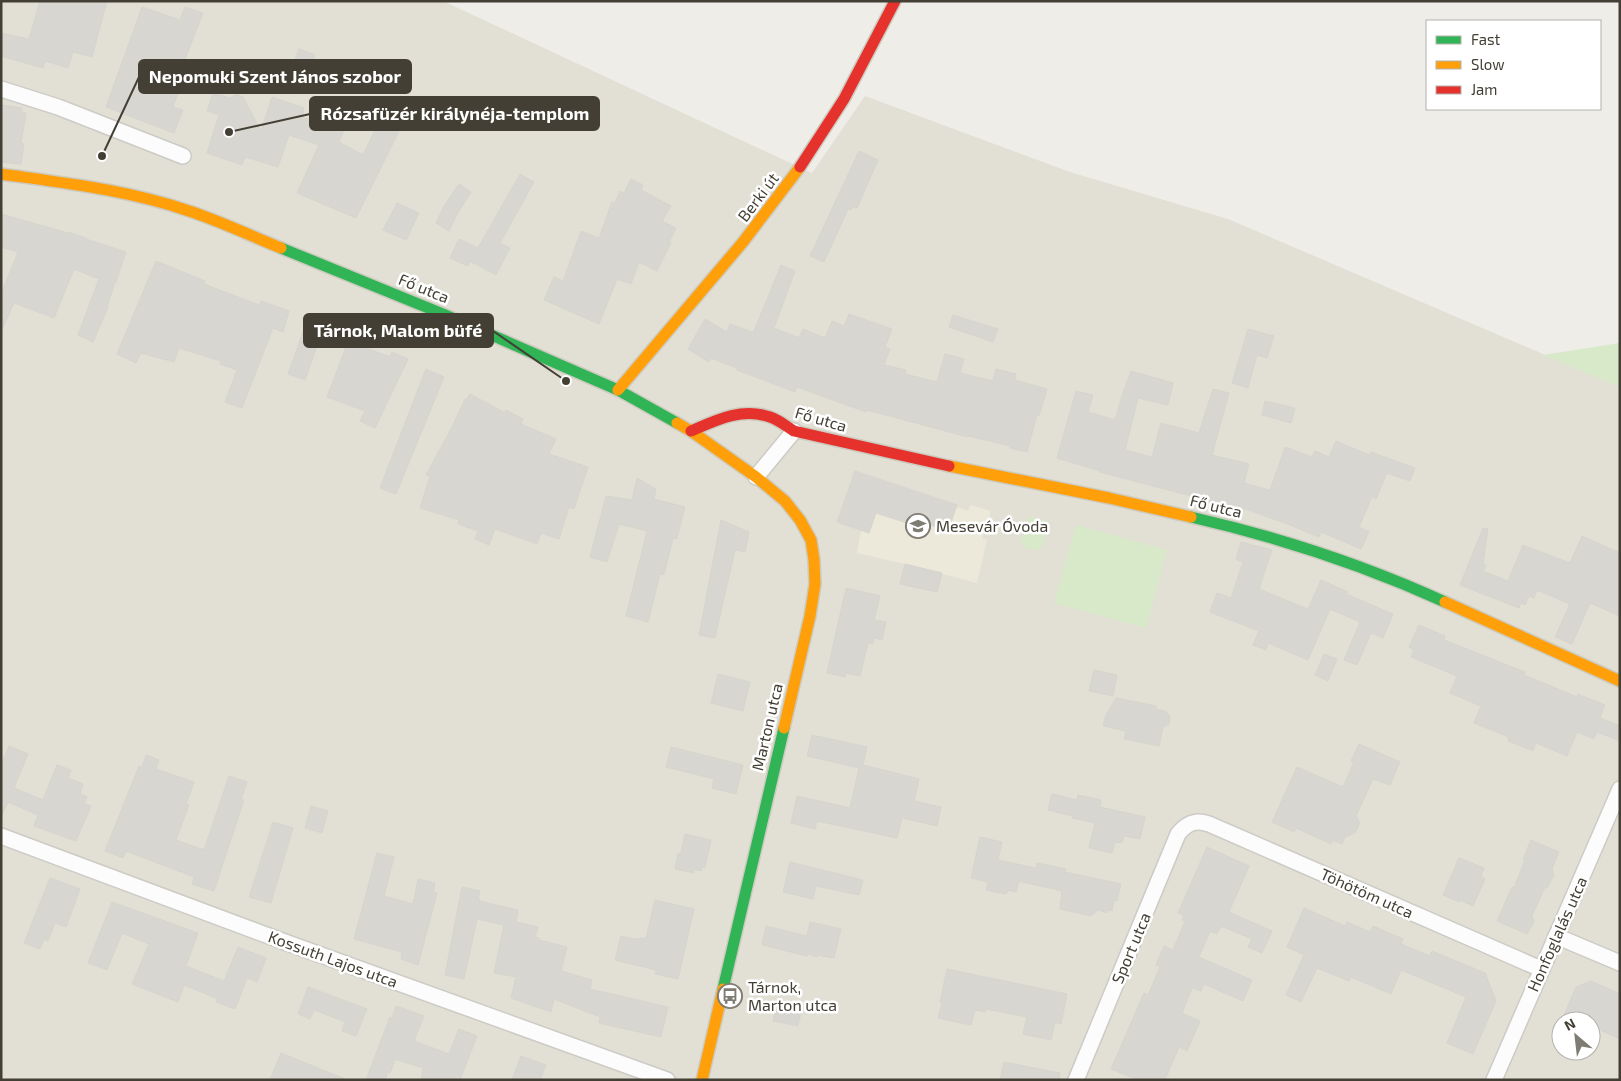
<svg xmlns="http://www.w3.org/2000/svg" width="1621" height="1081" viewBox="0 0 1621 1081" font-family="'Exo 2',sans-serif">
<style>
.residential{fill:#e2e0d5;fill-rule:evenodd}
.education{fill:#ece9da}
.green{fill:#d7e9c8}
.building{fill:#d8d6d0;stroke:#d6d4cd}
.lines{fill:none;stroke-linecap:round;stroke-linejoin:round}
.street-casing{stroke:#cccbc5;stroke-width:18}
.fast-casing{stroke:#cdcbbf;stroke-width:14}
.slow-casing{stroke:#cdcbbf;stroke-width:14}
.jam-casing{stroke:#cdcbbf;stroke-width:14}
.street{stroke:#fcfcfc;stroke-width:15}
.fast{stroke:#30b455;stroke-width:11}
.slow{stroke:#ff9f0a;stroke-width:11}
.jam{stroke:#e5322d;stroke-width:11}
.labels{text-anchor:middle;stroke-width:5;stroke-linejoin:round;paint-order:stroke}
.street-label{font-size:16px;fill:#433f34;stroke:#fff}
.poi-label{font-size:16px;fill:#433f34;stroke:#fff;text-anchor:start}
.leader{fill:none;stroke:#433f34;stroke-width:2}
.callout-dot{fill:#433f34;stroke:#fff;stroke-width:2}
.callout{fill:#433f34;stroke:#433f34;stroke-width:2}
.callout-label{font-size:18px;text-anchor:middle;font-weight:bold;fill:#fff}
</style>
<rect width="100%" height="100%" fill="#eeede8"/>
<path class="residential" d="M1,1h442l369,172 53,-77 205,76 158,47 392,168v693h-1619zM1561,1021h30v30h-30z"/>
<path class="education" d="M855,471l102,34v2l11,4 3,-6 20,6 -9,27 5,2 -10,43 -72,-19 -48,-11 4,-23 -24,-8z"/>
<g class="green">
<path d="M1620,343v44l-77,-32z"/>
<path d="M1027,517l22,5 -8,26 -4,2 -12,-2 -5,-9 7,-7z"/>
<path d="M1076,525l91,25 -21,78 -92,-25z"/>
</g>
<g class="building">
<path d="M40,1h67l-15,56 -19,-5 -5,16 -23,-7 -2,7 -42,-12v-23l28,6z"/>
<path d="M142,7l38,13 5,-13 18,6 -23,59 5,2 -12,33 10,3 -9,23 -68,-26z"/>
<path d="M299,49l16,6 -7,22 -17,-6z"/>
<path d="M213,93l17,5 6,-4 7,3 18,34 11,-34 32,11 -2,9 25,8 11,-24 16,6 -15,35 24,13 17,-35 20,9 -44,89 -59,-25 22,-48 -30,-10 -11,32 -33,-10 -3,8 -35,-12 12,-38 -12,-4z"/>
<path d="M1,105l21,3v4l4,1 -5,30 3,1 -3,20 -20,-2z"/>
<path d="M859,151l19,9 -21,48 -4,-2 -2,4 -3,-1 -24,53 -14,-6z"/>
<path d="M520,174l14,8 -34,61 10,5 -14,27 -26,-14 -2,5 -18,-8 9,-19 19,9z"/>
<path d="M631,179l12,6 -2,5 30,16 -9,15 14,7 -7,14 2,1 -14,28 -18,-9 -8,22 -14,-5 -18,45 -55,-24 10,-23 9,4 18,-50 18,7 13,-36 3,1 5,-12 4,2z"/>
<path d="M459,184l12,8 -14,22 -8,17 -13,-8 8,-17z"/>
<path d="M397,203l22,10 -13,27 -23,-10z"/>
<path d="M1,214l67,19v-1l18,6v1l40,13 -10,30h-1l-8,25h1l-15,35 -15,-7 21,-56 -25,-10 -20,49 -40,-15 -13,28v-37l17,-42 -17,-5z"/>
<path d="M156,261l49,20 -1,3 55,21 2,-4 28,10 -6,21 -10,-4 -31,80 -17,-6 12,-32 -17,-6 1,-3 -42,-13 -5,14 -33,-9 -5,10 -19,-9z"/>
<path d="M781,265l14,6 -21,57 25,10 4,-9 22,9 7,-17 12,5 5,-12 43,15 -7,18 5,2 -6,16 22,5 -1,4 32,8 8,-28 19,5 -4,14 33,8 3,-12 20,5 -1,6 32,9 -8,27 -2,-1 -10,37 -17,-4v-2l-41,-10 -1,1 -101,-27 -1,2 -69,-25 -2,5 -58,-22v-2l-26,-10 -2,4 -21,-13 17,-30 22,13 3,-8 22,8 2,-1z"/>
<path d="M953,315l45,14 -5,13 -44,-15z"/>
<path d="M304,329l17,6 -16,45 -17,-6z"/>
<path d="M1248,329l26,7 -7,22 -10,-3 -9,33 -16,-5z"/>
<path d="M351,334l15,6 -2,7 26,10 2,-5 16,7 -33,69 -15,-7 5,-10 -38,-14z"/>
<path d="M426,369l18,8 -48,117 -16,-6z"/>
<path d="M1131,371l42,12 -5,22 -30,-7 -13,52 27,7 9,-34 38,10 14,-44 16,4 -17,62 37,9 -5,19 26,7 15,-43 27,10 3,-6 14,6 7,-16 33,14 2,-3 44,16 -5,13 -23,-8 -11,26 -4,-2 -13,30 10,5 -8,17 -40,-17 -2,5 -34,-14 -40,-14 -1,1 -144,-38v-1l-43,-13 19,-67 17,4 -5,17 27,8 8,-27z"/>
<path d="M470,394l35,19 1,-3 17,9 -2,5 35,15 -7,15 39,13 -14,42 -5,-2 -10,32 -18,-6 -4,11 -42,-15 -6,16 -14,-6 3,-8 -20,-7 1,-4 -39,-12 10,-32 -4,-1 26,-48 13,-28 1,1z"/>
<path d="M1265,401l30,7 -4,15 -29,-8z"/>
<path d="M855,471l102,34 -9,26 -39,-13 -2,5 -31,-10 -7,20 -32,-11z"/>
<path d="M637,478l19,11 -2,10 31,8 -8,32 -4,-1 -9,37 -4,-1 -12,48 -22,-6 21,-85 -28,-7 -12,38 -17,-5 16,-61 26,4z"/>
<path d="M721,520l28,12 -4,20 -10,-2 -20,88 -16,-3z"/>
<path d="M1483,528l5,1 -5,35 3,1 -3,6 25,10 15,-36 47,18 12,-27 38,17v63l-30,-13 -18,41 -17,-7 15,-33 -33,-14 -3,8 -5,-2 -4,9 -4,-2 -2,5 -59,-23z"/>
<path d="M1241,542l31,8 -13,39 49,20 13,-29 27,12 -2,2 47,20 -10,24 -12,-5 -14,32 -13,-5 16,-38 -30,-13 -22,51 -40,-17 -2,7 -13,-5 6,-14 -49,-19 7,-19 14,5 12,-36 -7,-3z"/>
<path d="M905,564l37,9 -5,19 -37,-8z"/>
<path d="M846,588l34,8 -6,24 12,2 -4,18 -8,-2 -1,6 -5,-1 -8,33 -14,-3 -1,4 -18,-4z"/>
<path d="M1419,625l26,11 -1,4 81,32 -1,3 53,22 1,-3 27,11 -5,13 20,8v15l-23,-9 -3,7 -17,-7 -10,24 -31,-13 -3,8 -25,-10 1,-4 -35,-14 7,-17 -31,-13 7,-17 -46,-19 3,-7 -5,-3z"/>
<path d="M1324,654l13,5 -9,22 -13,-6z"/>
<path d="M1094,670l23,5 -4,21 -24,-5z"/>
<path d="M718,674l32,8 -7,29 -32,-8z"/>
<path d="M1116,698l40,8v3l11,3 3,5 -1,7 -6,3 -4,19 -35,-7 2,-8 -23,-5 3,-11z"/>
<path d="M812,735l55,12 -4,18 56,14 -5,22 27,6 -4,19 -35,-8 -5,20 -80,-17 -2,8 -24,-6 6,-27 53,12 9,-40 -52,-12z"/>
<path d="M1359,744l41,18 -10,23 -17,-6 -17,37 4,7 -5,10 -10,4 -3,7 -9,-4 -2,4 -35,-16 -2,4 -22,-10 25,-55 46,20 11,-25 -3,-1z"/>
<path d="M9,746l19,8 -14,34 29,12 14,-35 14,5 -3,8 15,6 -3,10 7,3 -3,6 7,3 -15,35 -42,-15 4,-11 -30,-13 -7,15v-52z"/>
<path d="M671,747l72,18 -7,29 -24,-6 2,-9 -48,-12z"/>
<path d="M146,755l13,5 -3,9 38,13 -8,22 3,1 -13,35 28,10 25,-74 18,6 -6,17 3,1 -30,91 -22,-7 2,-7 -68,-26 -3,7 -18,-7 34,-85 3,1z"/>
<path d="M1052,794l25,6 1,-5 23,5 -1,7 45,10 -5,22 -16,-3 -2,7 -7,-1 -3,11 -23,-5 6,-25 -23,-5 1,-2 -25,-6z"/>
<path d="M311,806l17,5 -6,22 -17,-5z"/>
<path d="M273,822l20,6 -22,75 -22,-6z"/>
<path d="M685,834l26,6 -6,28 -3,-1 -1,4 -7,-2v4l-19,-4 3,-16h3z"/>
<path d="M980,837l22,5 -4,18 38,8 1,-5 29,6 -1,3 56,12 -4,17 -3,-1 -2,11 -5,-1v3l-9,-3 -7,6 -31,-7 2,-18 -43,-10 -3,11 -8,-2 -2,4 -20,-4 2,-8 -17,-4z"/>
<path d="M1531,840l28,12 -7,17 2,6 -7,13 -2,-1 -13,29 2,6 -7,12 -30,-13 15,-34 2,1 11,-28 -2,-1z"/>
<path d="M1207,847l42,19 -20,46 43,19 -10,22 -14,-6 4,-8 -31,-13 -4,8 -7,-3 -11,26 53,23 -9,21 -39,-17 -3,7 -9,-3 -10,25 18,8 -13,30 -8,-4 -14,33h-27l-27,-11 33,-76 4,2 12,-28 -4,-2 8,-19 9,4 12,-29 -3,-1 2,-5 -6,-2z"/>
<path d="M377,853l17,4 -10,39 29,8 5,-25 17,4 -2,9 4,1 -19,72 -17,-6 1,-7 -48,-13z"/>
<path d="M1459,858l25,10 -3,9 4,2 -12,27 -13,-6 -1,2 -16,-7z"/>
<path d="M790,862l73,18 -4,15 -43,-9 -3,13 -30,-7z"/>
<path d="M50,878l30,11 -14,38 -11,-4 -7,18 -4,-2 -4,10 -16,-6z"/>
<path d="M462,887l18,4 -2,8h2l-1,2 39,9 -2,12 22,5 -3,10 4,1v2l28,7 -6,24 31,9 -2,9 78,18 -7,30 -62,-14 1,-6 -46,-18 -3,13 -40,-14 5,-21 -22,-4 10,-48 -27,-6 -13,60 -19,-4z"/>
<path d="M655,900l39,9 -16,70 -23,-5 1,-4 -41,-10 6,-24 13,3 12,-1z"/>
<path d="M112,902l86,31 -12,33 38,15 14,-34 28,11 -9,24 -10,-4 -12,31 -19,-7 2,-3 -34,-14 -6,17 -46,-18 17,-40 -27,-11 -15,37 -19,-7z"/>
<path d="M1304,908l41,18 2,-4 23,10 3,-6 30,13 -2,5 29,12 2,-5 53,22 11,28 -23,53 -26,-11 19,-46 -65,-27 -10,24 -40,-17 -2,4 -32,-13 -16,34 -15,-7 18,-40 -17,-8z"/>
<path d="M810,922l31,7 -7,29 -16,-3 -1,2 -9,-3 -1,2 -45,-11 4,-19 41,10z"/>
<path d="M947,969l120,25 -6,30 -6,-2 -4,18 -28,-6 4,-17 -41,-8 -1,3 -10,-2 -4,15 -33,-7 4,-15 -2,-1z"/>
<path d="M1591,981l29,13v45l-29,-13v-5h-25l2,-4 -4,-2 12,-28z"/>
<path d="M308,987l59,22 -11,27 -14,-5 3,-9 -31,-12 -4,9 -12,-5z"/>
<path d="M777,1003l25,5 -4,18 -25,-5z"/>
<path d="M396,1006l28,10 -10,25 35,13 10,-25 18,7 -17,44h-39l2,-12 -28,-9 -5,14 -2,-1 -3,8h-19l24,-63 2,1z"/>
<path d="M281,1053l64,26v1h-75z"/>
<path d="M521,1056l25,9 -6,15h-28z"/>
<path d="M1004,1062l56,11 -1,7h-59z"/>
</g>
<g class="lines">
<defs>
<g id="street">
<path d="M1,89l57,18 125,49"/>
<path d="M756,477l38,-46"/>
<path d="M1,836l284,106 382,138"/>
<path d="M1556,936l64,27"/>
<path d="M1076,1080l102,-246c9,-11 18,-15 31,-10l332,145"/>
<path d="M1494,1080l126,-291"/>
</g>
<g id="fast">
<path d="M281,248l162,66 175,76 59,33"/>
<path d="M1191,517c87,20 173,48 254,85"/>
<path d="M723,989l61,-261"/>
</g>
<g id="slow">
<path d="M1,174c63,9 127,16 188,37 31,10 62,25 92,37"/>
<path d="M618,390l125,-148 57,-75"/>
<path d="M677,423l14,8 65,46 29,24 15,19 11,20 3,20 1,24 -5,32 -26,112"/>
<path d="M949,466l160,32 82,19"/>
<path d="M1445,602l175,79"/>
<path d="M702,1080l21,-91"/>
</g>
<g id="jam">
<path d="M800,167l44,-68 51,-98"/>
<path d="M691,431c25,-11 51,-24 79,-14 9,3 16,9 24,14l155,35"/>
</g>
</defs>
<use href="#street" class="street-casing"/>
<use href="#fast" class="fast-casing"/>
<use href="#slow" class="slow-casing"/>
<use href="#jam" class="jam-casing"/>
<use href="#street" class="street"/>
<use href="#fast" class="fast"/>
<use href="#slow" class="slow"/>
<use href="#jam" class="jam"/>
</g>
<defs>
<symbol id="school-ring" viewBox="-11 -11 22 22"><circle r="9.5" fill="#fff" stroke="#7f7c73" stroke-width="1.5"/><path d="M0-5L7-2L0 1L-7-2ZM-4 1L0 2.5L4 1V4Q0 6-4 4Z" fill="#7f7c73"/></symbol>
<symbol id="bus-ring" viewBox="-11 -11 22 22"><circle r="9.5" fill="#fff" stroke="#7f7c73" stroke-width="1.5"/><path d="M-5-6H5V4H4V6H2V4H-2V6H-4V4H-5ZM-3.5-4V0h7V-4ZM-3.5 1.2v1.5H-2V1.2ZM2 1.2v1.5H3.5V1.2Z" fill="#7f7c73"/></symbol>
</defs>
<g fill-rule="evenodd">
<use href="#school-ring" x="904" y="512" width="28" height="28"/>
<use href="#bus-ring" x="716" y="982" width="28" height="28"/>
</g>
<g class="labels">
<g class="street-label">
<text transform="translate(758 197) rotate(-53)" y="6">Berki út</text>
<text transform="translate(424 288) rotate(22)" y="6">Fő utca</text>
<text transform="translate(821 419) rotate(16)" y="6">Fő utca</text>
<text transform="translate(1216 506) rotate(14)" y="6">Fő utca</text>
<text transform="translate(767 727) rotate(-77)" y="6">Marton utca</text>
<text transform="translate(1367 893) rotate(24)" y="6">Töhötöm utca</text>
<text transform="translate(1557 934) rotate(-66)" y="6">Honfoglalás utca</text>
<text transform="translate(1131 948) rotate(-67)" y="6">Sport utca</text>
<text transform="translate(333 959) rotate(20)" y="6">Kossuth Lajos utca</text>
</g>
<g class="poi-label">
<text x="936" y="532">Mesevár Óvoda</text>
<text x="748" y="993">Tárnok,<tspan x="748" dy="18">Marton utca</tspan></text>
</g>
</g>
<path class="leader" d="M102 156L139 77M229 132L310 114M566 381L493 331"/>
<g class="callout-dot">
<circle cx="102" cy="156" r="5"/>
<circle cx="229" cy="132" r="5"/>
<circle cx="566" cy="381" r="5"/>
</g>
<g class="callout">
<rect x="139" y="60" width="272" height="33" rx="5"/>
<rect x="310" y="97" width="289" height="33" rx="5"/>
<rect x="304" y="314" width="189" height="33" rx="5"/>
</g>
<g class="callout-label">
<text x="275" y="83">Nepomuki Szent János szobor</text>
<text x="455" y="120">Rózsafüzér királynéja-templom</text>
<text x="398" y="337">Tárnok, Malom büfé</text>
</g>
<rect width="1621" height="1081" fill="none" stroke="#433f34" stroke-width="5"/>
<rect x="1426" y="20" width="175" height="90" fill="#ffffff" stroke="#b4b2ae"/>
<rect x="1436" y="36" width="25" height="8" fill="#30b455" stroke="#b4b2ae"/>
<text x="1471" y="45" font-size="15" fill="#433f34">Fast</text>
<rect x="1436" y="61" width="25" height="8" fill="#ff9f0a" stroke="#b4b2ae"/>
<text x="1471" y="70" font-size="15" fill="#433f34">Slow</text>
<rect x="1436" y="86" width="25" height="8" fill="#e5322d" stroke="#b4b2ae"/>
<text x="1471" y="95" font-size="15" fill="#433f34">Jam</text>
<g transform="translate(1576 1036) rotate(332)"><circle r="24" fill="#ffffff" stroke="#b4b2ae"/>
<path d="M0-4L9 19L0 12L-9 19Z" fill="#7f7c73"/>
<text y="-8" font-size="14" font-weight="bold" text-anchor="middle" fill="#433f34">N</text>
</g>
</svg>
